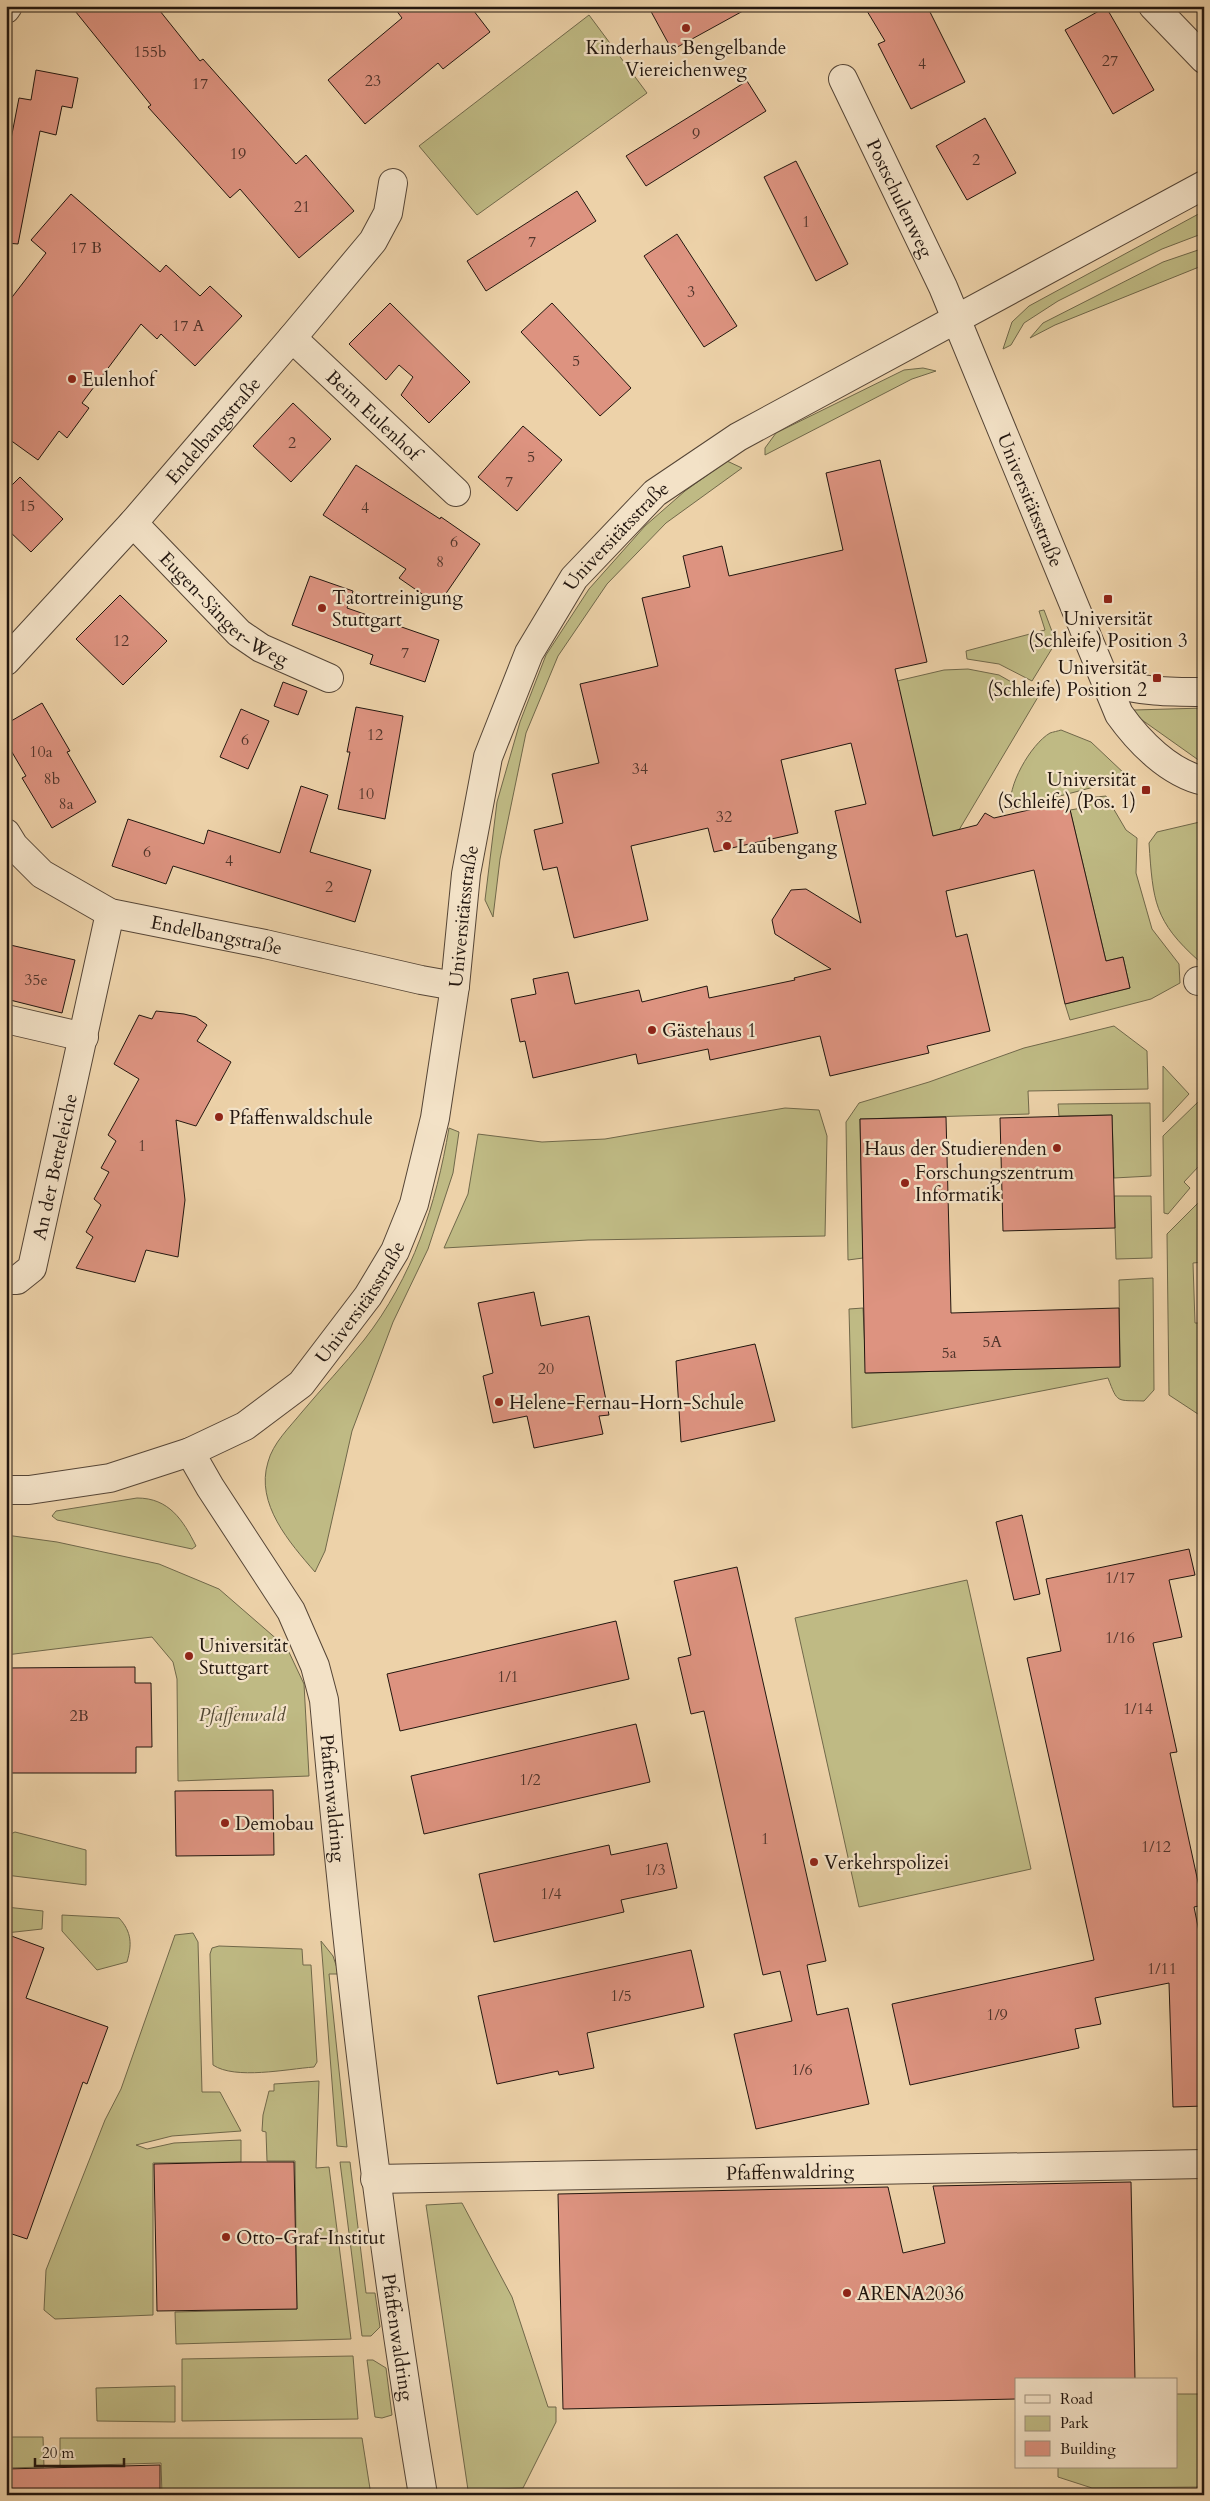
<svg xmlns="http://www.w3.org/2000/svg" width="1210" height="2501" viewBox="0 0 1210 2501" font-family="Cardo,serif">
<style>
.green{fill:#bfba84;stroke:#70684a}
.building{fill:#dd9380;stroke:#22160f}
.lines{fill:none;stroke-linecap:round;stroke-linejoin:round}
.minor-casing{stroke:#554536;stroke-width:30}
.minor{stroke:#f3e2c7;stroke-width:28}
.poi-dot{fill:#8f2418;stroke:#f3e2c7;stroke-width:2}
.labels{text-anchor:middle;stroke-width:4.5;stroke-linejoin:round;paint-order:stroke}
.number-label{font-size:16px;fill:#51352b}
.poi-label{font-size:19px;fill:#22160f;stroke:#f3e2c7;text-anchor:start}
.street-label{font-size:19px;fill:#22160f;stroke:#f3e2c7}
.park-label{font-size:19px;font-style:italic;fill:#514732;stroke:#f3e2c7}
</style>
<rect width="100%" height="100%" fill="#edd2a9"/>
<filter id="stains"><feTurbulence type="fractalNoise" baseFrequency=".004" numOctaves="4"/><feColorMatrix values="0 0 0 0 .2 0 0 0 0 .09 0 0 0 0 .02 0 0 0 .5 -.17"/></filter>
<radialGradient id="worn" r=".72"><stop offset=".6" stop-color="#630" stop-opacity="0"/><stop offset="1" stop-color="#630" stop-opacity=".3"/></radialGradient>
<g class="green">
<path d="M589,15l58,78 -170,122 -58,-69z"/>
<path d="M1204,211v22l-42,16 -104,52 -34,22 -13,22 -8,4 9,-27 17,-16z"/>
<path d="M1204,248v17l-149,60 -25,13 13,-15 120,-61z"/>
<path d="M923,368l13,3 -24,8 -147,76v-7l11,-15 128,-63z"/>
<path d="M727,461l15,7 -76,55 -59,61 -49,72 -32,77 -26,126 -7,58 -8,-17 12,-98 23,-80 26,-67 43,-66 56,-63 40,-35z"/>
<path d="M1044,610l12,32 -24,39 -33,-17 -32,-5 -1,-8 79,-21 -6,-19z"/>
<path d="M968,669l31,6 39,22 -79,133 -26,6 -36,-155 47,-11z"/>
<path d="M1204,708v56l-69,-49 -1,-5z"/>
<path d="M1061,730l30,12 36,34 -3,3 -113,30c-5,-22 20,-65 39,-76 3,-1 8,-2 11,-3z"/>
<path d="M1106,796l20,34 11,8 -1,35 16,56 27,35 1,19 -29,16 -81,21 -5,-16 65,-16 -7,-31 -17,4 -36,-151 18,-3 -1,-9z"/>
<path d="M1204,821v135l-5,5c-45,-40 -46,-60 -50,-118l8,-11z"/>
<path d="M1114,1026l33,25 1,38 -120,2 1,23 -169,5 3,139 -15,2 -2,-138 13,-19 70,-21 95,-34z"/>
<path d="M1163,1066l26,28 -26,28z"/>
<path d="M1199,1101v65l-15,16 6,6 -22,26 -4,-1 -1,-77z"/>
<path d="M1150,1103l1,73 -37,2 -2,-63 -53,1 -1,-12z"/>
<path d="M785,1108l34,2 8,26 -2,100 -237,4 -144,8 24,-54 10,-60 64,8 63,-3z"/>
<path d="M449,1128l10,4 -6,41 -25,76 -35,73 -41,109 -27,120 -10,21c-25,-29 -60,-68 -47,-110 5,-19 21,-34 34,-50 20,-24 42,-47 62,-72 49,-63 72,-135 85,-212z"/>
<path d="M1114,1196h37l1,62 -36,1z"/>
<path d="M1198,1203l6,6v53l-11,1 2,60h9v95l-35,-23 -2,-161z"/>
<path d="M1153,1278l1,112 -10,11c-28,-1 -26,3 -36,-23l-256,50 -3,-119 14,-1 3,65 254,-6 -1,-87z"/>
<path d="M137,1498c32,0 46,22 59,48l-4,3 -135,-29 -5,-4 4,-5z"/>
<path d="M6,1535l51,7 102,22 60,25 68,59 17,36 5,92 -131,5 -1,-102 -4,-17 -21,-25 -146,18z"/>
<path d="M967,1580l64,289 -172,38 -64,-289z"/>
<path d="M15,1832l71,18v35l-80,-10v-39z"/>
<path d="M6,1907l37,4 -1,18 -36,4z"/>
<path d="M62,1915l57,3c13,14 13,27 8,44l-30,8 -35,-39z"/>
<path d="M193,1933l5,9 4,150h18l21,39 -69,5 -36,9 11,4 27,-6 67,-3v22l-88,1v152l-98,4 -11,-9 2,-40 59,-150 16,-31 54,-154z"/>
<path d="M321,1941l12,15 6,18h-10l18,173 -10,-1z"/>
<path d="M219,1946l83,3 1,16h8l6,97 -3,5c-27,2 -79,13 -101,-2l-3,-111 2,-6z"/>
<path d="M319,2081l-3,87 13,-1 22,172 -175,5 -1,-32 122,-3 -2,-148h-28l-1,-29 -4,-1 1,-16 6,-24h5v-7z"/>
<path d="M340,2162h10l16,131h9l5,34 -9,9h-9z"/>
<path d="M462,2203l50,94 36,110h8v15l-33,66 -55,2 -42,-285z"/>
<path d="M353,2356l5,63 -176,2v-62z"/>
<path d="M367,2360h6l13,8 6,47 -10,3 -7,-1z"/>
<path d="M175,2386v36l-78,-1 -1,-33z"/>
<path d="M1176,2394h28v93l-112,1 -34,-11v-10h118z"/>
<path d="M6,2437h37l1,30 -38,1z"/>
<path d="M60,2438h302l9,57h-209l-1,-32 -101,3z"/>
</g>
<g class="building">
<path d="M71,6h85l44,55 3,-2 93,105 10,-9 48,56 -55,47 -59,-69 -10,9 -82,-91 3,-2z"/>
<path d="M393,6h77l20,26 -47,37 -5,-6 -73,61 -37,-44 74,-62z"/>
<path d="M648,6h104l-80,44z"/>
<path d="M864,6h63l38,76 -54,27 -33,-65 7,-3z"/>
<path d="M1106,7l48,83 -41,24 -48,-84z"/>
<path d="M36,70l42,8 -6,30 -10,-2 -6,29 -16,-4 -22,113 -12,-1v-105l5,1 8,-41 12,2z"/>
<path d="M747,81l19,30 -120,75 -20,-30z"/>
<path d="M985,118l31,55 -49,27 -31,-54z"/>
<path d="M796,161l52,103 -32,17 -52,-104z"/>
<path d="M577,191l19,30 -110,70 -19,-30z"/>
<path d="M71,194l89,78 6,-7 34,31 10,-10 32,30 -47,50 -34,-32 -4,5 -16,-15 -59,79 7,5 -22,30 -8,-7 -21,29 -32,-23v-132l40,-52 -15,-13z"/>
<path d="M677,234l60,92 -33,21 -60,-91z"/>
<path d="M390,303l80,79 -41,41 -28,-28 12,-18 -14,-12 -13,15 -37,-36z"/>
<path d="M552,303l79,85 -31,28 -79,-84z"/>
<path d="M293,403l38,36 -40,43 -38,-36z"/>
<path d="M523,426l39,34 -45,51 -39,-34z"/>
<path d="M880,460l47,202 -32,7 38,167 44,-11 8,-12 9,5 74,-17 38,160 17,-4 7,31 -65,16 -31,-134 -88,21 10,46 11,-3 23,97 -63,15 2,7 -99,23 -10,-40 -110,24 -2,-11 -70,15 -2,-10 -103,24 -8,-37 -5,1 -9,-43 25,-5 -3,-15 35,-7 7,32 64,-14 3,12 65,-16 2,12 86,-18 -1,-2 37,-9 -56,-35 -3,-14 19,-30 15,-1 55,34 -26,-112 31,-7 -15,-61 -70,17 17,73 -84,19 -6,-24 -77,18 17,74 -74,18 -17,-71 -14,3 -9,-40 29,-7 -11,-49 47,-11 -19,-79 78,-18 -16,-68 48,-11 -7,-31 39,-10 7,30 114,-26 -17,-77z"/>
<path d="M356,465l84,54 1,-2 39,27 -42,61 -39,-27 7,-9 -83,-54z"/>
<path d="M20,477l43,42 -32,33 -25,-24v-37z"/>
<path d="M310,576l43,15 -6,17 92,32 -14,42 -55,-18 3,-9 -81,-30z"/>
<path d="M120,595l47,46 -44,44 -47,-46z"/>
<path d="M283,682l24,9 -9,24 -24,-9z"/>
<path d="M42,703l28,48 -3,1 29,50 -44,26 -30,-50 4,-2 -20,-34v-18z"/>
<path d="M356,707l47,9 -18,103 -47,-10 12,-57h-3z"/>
<path d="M241,709l28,12 -21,48 -28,-12z"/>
<path d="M301,786l27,9 -18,57 61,18 -16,52 -182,-56 -7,18 -54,-18 16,-47 76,25 4,-14 72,23z"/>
<path d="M6,944l69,16 -13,53 -56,-14z"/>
<path d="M156,1011l28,3 12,3 11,8 -10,16 34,21 -35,64 -20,-6 9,80 -7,57 -32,-7 -11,32 -59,-14 17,-31 -7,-5 15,-27 -7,-6 15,-27 -8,-4 15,-27 -8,-6 31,-56 -25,-15 25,-49 13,4z"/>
<path d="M1112,1115l3,113 -112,3 -3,-113z"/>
<path d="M946,1117l5,196 168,-5 1,59 -255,6 -5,-254z"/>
<path d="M534,1292l7,34 48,-10 20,99 -10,1 4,18 -69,14 -7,-32 -34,7 -10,-47 10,-3 -15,-70z"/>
<path d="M755,1344l20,77 -94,21 -5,-81z"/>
<path d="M1022,1515l18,79 -26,6 -18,-78z"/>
<path d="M1189,1549l6,26 -26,5 13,57 -29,6 24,109 -7,1 33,152 -9,2 10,49v150l-31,1 -4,-124 -74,15 6,26 -26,5 4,19 -169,37 -18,-81 202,-44 -67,-302 34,-7 -15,-72z"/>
<path d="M737,1567l89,394 -19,4 10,50 31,-7 21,96 -113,25 -22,-95 58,-13 -12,-50 -17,4 -59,-264 -13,3 -13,-56 13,-3 -17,-74z"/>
<path d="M616,1621l13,58 -229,52 -13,-57z"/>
<path d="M135,1667v16h16l1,64h-16v26h-130v-105z"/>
<path d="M636,1724l14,58 -226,52 -13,-58z"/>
<path d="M273,1790l1,65 -98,1 -1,-65z"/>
<path d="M667,1843l10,45 -56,12 3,12 -130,30 -15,-68 130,-29 2,10z"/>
<path d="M6,1934l38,14 -18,50 82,29 -21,57 -4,-2 -56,157 -21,-7z"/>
<path d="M691,1950l13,57 -117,26 7,35 -35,7 -1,-4 -61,13 -19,-88z"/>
<path d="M245,2162h49l3,147 -140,2 -3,-147z"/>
<path d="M1131,2182l4,198h-119v19l-453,10 -5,-215 330,-7 15,66 42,-10 -12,-57z"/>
<path d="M160,2465v30h-154v-26z"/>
</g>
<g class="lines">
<defs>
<g id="minor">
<path d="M1153,6l51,53"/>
<path d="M6,9l2,-3"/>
<path id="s1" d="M843,79l100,208 176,427c20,28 50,59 85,67"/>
<path id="s2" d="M292,338l164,154"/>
<path id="s3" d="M133,523l106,110 22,15 68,30"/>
<path id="s4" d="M6,661l127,-138 159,-185 81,-97 15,-28 5,-30"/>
<path d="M1107,681c32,11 63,11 97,11"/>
<path id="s5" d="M6,833l8,13 28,28 68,39 155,31 156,36 34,6"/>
<path d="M1198,981h6"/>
<path d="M6,1019l78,18"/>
<path id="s6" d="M6,1280h11l15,-12 78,-355"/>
<path id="s7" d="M190,1452l20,35 81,124 24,55 9,34c24,266 55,531 99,795"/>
<path id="s8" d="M6,1490h23l81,-12 80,-26 55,-26 56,-42 67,-88 27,-45 19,-47 21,-86 20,-132 11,-112 22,-117 41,-104 45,-75 81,-85 83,-56 466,-252"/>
<path id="s9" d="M375,2179l829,-15"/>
</g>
</defs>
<use href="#minor" class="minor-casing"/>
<use href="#minor" class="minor"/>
</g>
<g class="poi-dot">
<circle cx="686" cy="28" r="5"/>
<circle cx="72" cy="379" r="5"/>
<rect x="1103" y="594" width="10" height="10" rx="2.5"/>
<circle cx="322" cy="608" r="5"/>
<rect x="1152" y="673" width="10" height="10" rx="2.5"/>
<rect x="1141" y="785" width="10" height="10" rx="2.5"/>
<circle cx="727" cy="846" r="5"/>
<circle cx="652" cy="1030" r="5"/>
<circle cx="219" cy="1117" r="5"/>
<circle cx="1057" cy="1148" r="5"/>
<circle cx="905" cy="1183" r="5"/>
<circle cx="499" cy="1402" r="5"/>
<circle cx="189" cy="1656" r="5"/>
<circle cx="225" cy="1823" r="5"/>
<circle cx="814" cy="1862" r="5"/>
<circle cx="226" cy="2237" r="5"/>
<circle cx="847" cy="2293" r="5"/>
</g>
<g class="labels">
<g class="number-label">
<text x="150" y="57">155b</text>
<text x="1110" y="66">27</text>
<text x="922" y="69">4</text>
<text x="373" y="86">23</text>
<text x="200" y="89">17</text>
<text x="696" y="139">9</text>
<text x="238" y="159">19</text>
<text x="976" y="165">2</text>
<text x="302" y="212">21</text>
<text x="806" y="227">1</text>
<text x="532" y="247">7</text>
<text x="86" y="253">17 B</text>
<text x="691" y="297">3</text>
<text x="188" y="331">17 A</text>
<text x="576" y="366">5</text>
<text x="292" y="448">2</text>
<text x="531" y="462">5</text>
<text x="509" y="487">7</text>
<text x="27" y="511">15</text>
<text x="365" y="513">4</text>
<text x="454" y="547">6</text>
<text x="440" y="567">8</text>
<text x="121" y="646">12</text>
<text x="405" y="658">7</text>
<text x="375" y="740">12</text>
<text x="245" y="745">6</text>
<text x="41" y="757">10a</text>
<text x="640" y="774">34</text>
<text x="52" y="784">8b</text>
<text x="366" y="799">10</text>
<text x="66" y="809">8a</text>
<text x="724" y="822">32</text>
<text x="147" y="857">6</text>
<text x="229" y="866">4</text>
<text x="329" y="892">2</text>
<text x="36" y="985">35e</text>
<text x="142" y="1151">1</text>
<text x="992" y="1347">5A</text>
<text x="949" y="1358">5a</text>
<text x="546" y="1374">20</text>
<text x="1120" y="1583">1/17</text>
<text x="1120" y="1643">1/16</text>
<text x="508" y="1682">1/1</text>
<text x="1138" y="1714">1/14</text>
<text x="79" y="1721">2B</text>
<text x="530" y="1785">1/2</text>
<text x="765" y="1844">1</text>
<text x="1156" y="1852">1/12</text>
<text x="655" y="1875">1/3</text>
<text x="551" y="1899">1/4</text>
<text x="1162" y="1974">1/11</text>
<text x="621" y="2001">1/5</text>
<text x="997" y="2020">1/9</text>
<text x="802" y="2075">1/6</text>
</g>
<g class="poi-label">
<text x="686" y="54" text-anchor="middle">Kinderhaus Bengelbande<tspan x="686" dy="22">Viereichenweg</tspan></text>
<text x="82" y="386">Eulenhof</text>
<text x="332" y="604">Tatortreinigung<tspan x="332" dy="22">Stuttgart</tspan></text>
<text x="1108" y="625" text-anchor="middle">Universität<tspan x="1108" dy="22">(Schleife) Position 3</tspan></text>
<text x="1147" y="674" text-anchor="end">Universität<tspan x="1147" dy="22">(Schleife) Position 2</tspan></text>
<text x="1136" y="786" text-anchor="end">Universität<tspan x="1136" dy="22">(Schleife) (Pos. 1)</tspan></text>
<text x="737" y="853">Laubengang</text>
<text x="662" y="1037">Gästehaus 1</text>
<text x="229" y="1124">Pfaffenwaldschule</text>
<text x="1047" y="1155" text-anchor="end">Haus der Studierenden</text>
<text x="915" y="1179">Forschungszentrum<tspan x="915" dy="22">Informatik</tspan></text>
<text x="509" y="1409">Helene-Fernau-Horn-Schule</text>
<text x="199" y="1652">Universität<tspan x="199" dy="22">Stuttgart</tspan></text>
<text x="235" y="1830">Demobau</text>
<text x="824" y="1869">Verkehrspolizei</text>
<text x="236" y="2244">Otto-Graf-Institut</text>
<text x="857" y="2300">ARENA2036</text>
</g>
<g class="street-label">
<text dy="7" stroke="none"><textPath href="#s1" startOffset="132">Postschulenweg</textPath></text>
<text dy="7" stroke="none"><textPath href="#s2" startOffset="112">Beim Eulenhof</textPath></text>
<text dy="7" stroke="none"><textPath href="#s4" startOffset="310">Endelbangstraße</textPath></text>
<text dy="7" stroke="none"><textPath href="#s1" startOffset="461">Universitätsstraße</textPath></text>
<text dy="7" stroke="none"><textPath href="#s8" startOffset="1246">Universitätsstraße</textPath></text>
<text dy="7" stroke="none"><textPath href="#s3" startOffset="126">Eugen-Sänger-Weg</textPath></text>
<text dy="7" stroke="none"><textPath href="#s8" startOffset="826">Universitätsstraße</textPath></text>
<text dy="7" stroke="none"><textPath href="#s5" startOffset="242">Endelbangstraße</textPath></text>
<text dy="7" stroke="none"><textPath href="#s6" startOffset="134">An der Betteleiche</textPath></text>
<text dy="7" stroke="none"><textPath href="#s8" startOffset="421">Universitätsstraße</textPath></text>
<text dy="7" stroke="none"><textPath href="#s7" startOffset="382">Pfaffenwaldring</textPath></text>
<text dy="7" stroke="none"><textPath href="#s9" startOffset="415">Pfaffenwaldring</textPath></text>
<text dy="7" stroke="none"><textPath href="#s7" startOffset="925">Pfaffenwaldring</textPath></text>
</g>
<g class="park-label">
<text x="242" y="1721">Pfaffenwald</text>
</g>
</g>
<rect width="1210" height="2501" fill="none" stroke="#edd2a9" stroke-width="25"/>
<rect x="8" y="8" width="1195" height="2486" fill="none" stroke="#22160f" stroke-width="2.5"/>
<rect x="12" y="12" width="1185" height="2476" fill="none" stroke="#22160f"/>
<rect x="1015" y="2378" width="162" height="90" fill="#f3e2c7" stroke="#9f907d"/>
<rect x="1025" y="2395" width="25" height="8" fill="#f3e2c7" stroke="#9f907d"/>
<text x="1060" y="2404" font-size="15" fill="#22160f">Road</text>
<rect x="1025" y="2416" width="25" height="15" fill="#bfba84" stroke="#9f907d"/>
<text x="1060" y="2428" font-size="15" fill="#22160f">Park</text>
<rect x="1025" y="2441" width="25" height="15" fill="#dd9380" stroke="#9f907d"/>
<text x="1060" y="2454" font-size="15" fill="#22160f">Building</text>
<path d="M35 2458v8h89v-8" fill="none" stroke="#22160f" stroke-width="2.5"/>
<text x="42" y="2458" font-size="15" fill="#22160f" stroke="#f3e2c7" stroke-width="4" paint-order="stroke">20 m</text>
<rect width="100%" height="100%" filter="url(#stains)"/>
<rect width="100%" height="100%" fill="url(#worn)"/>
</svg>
